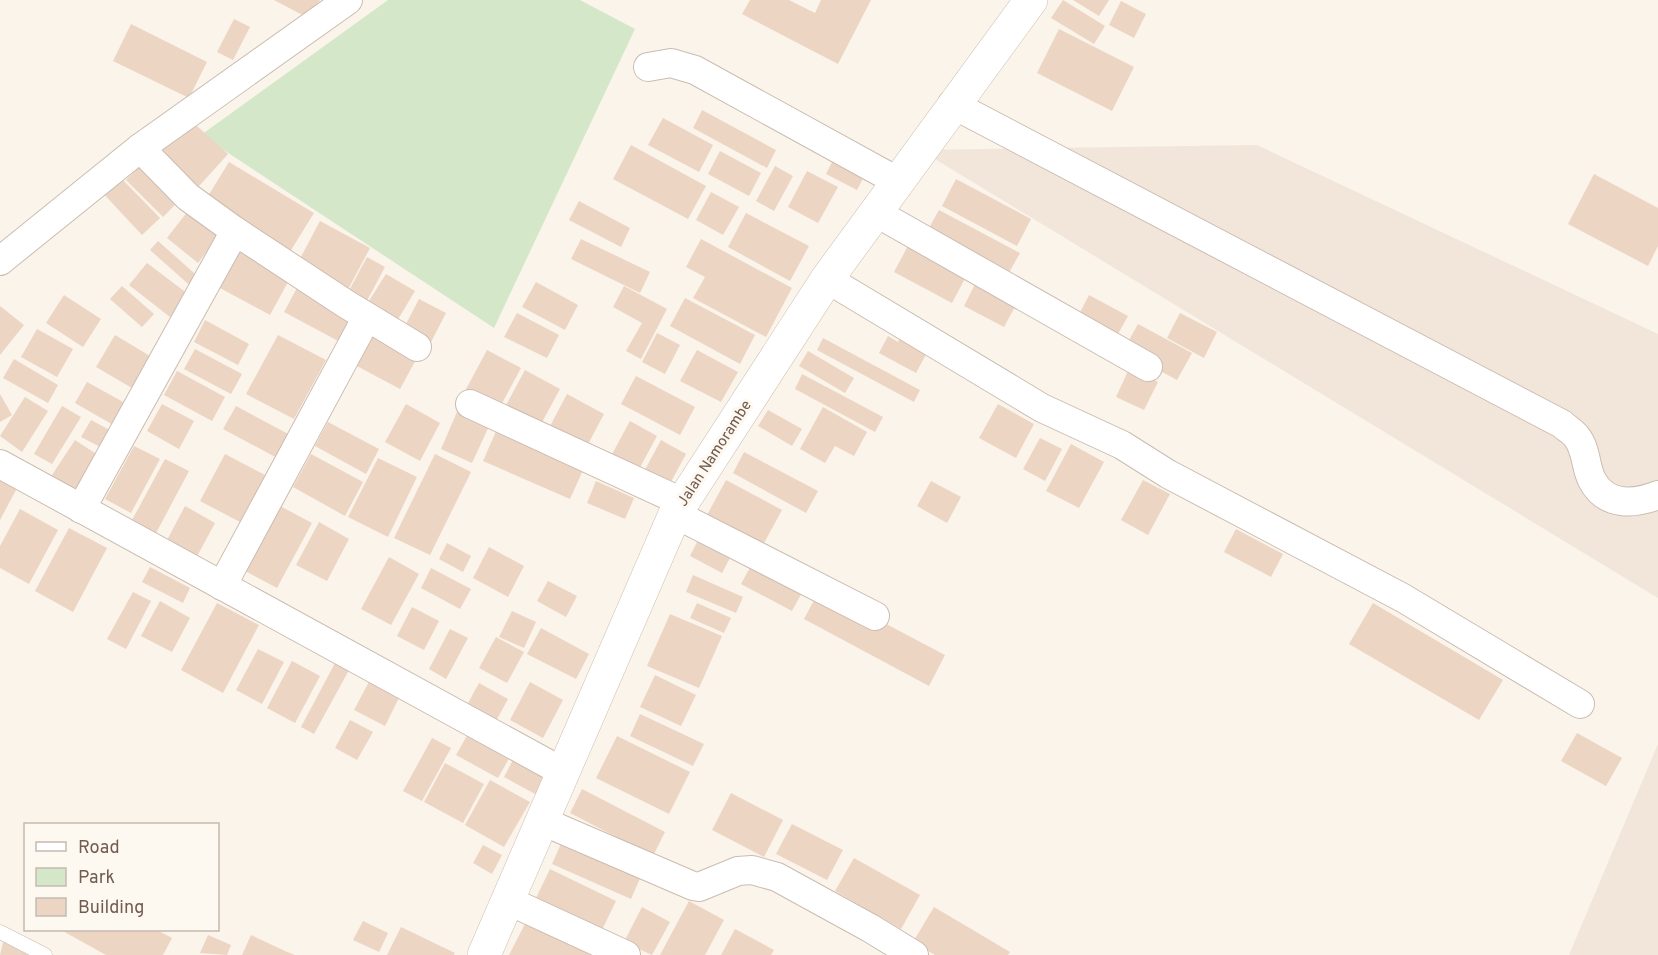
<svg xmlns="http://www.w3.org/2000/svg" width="1658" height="955" viewBox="0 0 1658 955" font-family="Overpass,sans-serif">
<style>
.residential{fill:#f1e6d9}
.green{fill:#d5e7c9}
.building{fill:#edd5c4}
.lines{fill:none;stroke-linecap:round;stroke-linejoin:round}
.lane-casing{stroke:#cbbcb1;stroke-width:15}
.street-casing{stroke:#cbbcb1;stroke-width:30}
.secondary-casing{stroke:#cebdaf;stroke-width:34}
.lane{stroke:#fff;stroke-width:14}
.street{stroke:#fff;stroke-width:28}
.secondary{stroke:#fff;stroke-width:33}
.labels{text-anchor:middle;stroke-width:6;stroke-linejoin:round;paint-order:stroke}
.street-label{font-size:15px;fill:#725c50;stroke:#fdf8f0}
</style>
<rect width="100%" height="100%" fill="#faf4ea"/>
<g class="residential">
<path d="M1257,145l401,189v264l-738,-448z"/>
<path d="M1658,744v211h-89z"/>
</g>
<path class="green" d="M388,0h192l55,29 -141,299 -293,-193z"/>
<g class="building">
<path d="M274,0h46l-10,19z"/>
<path d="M750,0h39l26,13 6,-13h50l-33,64 -96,-50z"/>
<path d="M1063,0l42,26 -11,18 -43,-26z"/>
<path d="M1073,0h36l-10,16z"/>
<path d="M1121,1l25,13 -12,24 -25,-13z"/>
<path d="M234,19l16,8 -17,33 -16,-8z"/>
<path d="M131,24l76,38 -18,36 -76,-37z"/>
<path d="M1059,29l75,38 -22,44 -75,-38z"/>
<path d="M702,110l74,40 -9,18 -74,-40z"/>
<path d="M187,117l41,37 -37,41 -41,-37z"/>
<path d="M663,118l50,27 -14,27 -51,-27z"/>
<path d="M631,145l75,41 -18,33 -75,-40z"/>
<path d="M720,151l41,22 -12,23 -41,-22z"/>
<path d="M836,154l31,17 -10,19 -31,-16z"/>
<path d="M145,161l37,37 -19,19 -37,-37z"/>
<path d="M229,162l85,51 -26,42 -85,-51z"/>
<path d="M775,166l18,10 -19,35 -18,-10z"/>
<path d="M807,171l31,16 -20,36 -30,-16z"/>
<path d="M117,174l43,44 -18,17 -42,-45z"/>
<path d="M1594,174l64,34v38l-10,20 -80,-42z"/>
<path d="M956,179l75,40 -14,27 -75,-40z"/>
<path d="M711,192l28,15 -16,28 -27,-15z"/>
<path d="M579,201l51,27 -9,19 -52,-27z"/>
<path d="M191,207l31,24 -24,32 -31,-25z"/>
<path d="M939,210l81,43 -14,25 -81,-43z"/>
<path d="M746,213l63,33 -19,35 -62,-34z"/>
<path d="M320,221l50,27 -25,47 -50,-27z"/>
<path d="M581,239l69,33 -10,21 -69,-34z"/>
<path d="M701,239l91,49 -26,49 -73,-39 12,-21 -19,-10z"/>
<path d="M911,240l58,31 -17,32 -58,-31z"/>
<path d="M158,241l45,40 -8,9 -45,-40z"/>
<path d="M243,244l51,27 -24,44 -50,-27z"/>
<path d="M367,257l18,10 -23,43 -18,-10z"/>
<path d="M147,263l41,31 -18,23 -41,-32z"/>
<path d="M386,274l29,17 -18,30 -30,-17z"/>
<path d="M536,282l42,23 -13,25 -43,-23z"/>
<path d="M976,282l41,21 -13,24 -40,-21z"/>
<path d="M122,286l32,28 -12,13 -32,-28z"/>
<path d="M298,286l58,31 -14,26 -58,-31z"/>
<path d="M624,286l43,23 -26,50 -15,-8 16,-28 -29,-16z"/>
<path d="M64,295l37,24 -18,28 -37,-24z"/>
<path d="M1089,295l39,21 -14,25 -38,-21z"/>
<path d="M685,298l70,37 -15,29 -70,-38z"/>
<path d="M419,299l27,14 -15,29 -27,-14z"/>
<path d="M0,306l24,19 -24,30z"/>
<path d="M517,313l42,22 -12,23 -43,-21z"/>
<path d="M1180,313l37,19 -13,26 -37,-20z"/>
<path d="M205,320l44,24 -11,21 -44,-23z"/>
<path d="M1138,324l54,29 -15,27 -54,-29z"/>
<path d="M37,329l36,20 -16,28 -36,-20z"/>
<path d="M373,331l45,25 -18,33 -45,-24z"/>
<path d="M904,331l27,14 -15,28 -37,-20 9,-17 10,6z"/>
<path d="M657,333l23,12 -15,29 -23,-12z"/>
<path d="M115,335l35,21 -18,32 -36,-21z"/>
<path d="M278,335l48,25 -32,59 -48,-25z"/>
<path d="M823,338l97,52 -6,12 -97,-52z"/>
<path d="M195,349l47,25 -11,20 -47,-25z"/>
<path d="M487,350l34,18 -22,41 -34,-18z"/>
<path d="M697,350l41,22 -17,30 -41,-21z"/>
<path d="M808,351l46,27 -9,15 -46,-27z"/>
<path d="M14,359l44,26 -10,18 -45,-25z"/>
<path d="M1129,369l29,13 -14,28 -28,-13z"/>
<path d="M525,370l35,19 -20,37 -35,-19z"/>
<path d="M177,371l48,26 -13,24 -48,-26z"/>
<path d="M802,374l81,43 -8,15 -80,-43z"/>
<path d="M636,376l59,31 -15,28 -59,-31z"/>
<path d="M87,382l47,26 -12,22 -47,-27z"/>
<path d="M0,394l12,21 -12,7z"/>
<path d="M567,394l37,20 -18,34 -37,-20z"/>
<path d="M25,397l23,14 -26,41 -22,-16z"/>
<path d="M162,404l32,17 -15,28 -32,-18z"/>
<path d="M406,404l34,19 -20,38 -35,-19z"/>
<path d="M998,404l36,20 -18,34 -37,-20z"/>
<path d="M62,406l19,11 -29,47 -18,-10z"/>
<path d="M236,406l56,30 -13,23 -56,-30z"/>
<path d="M823,407l44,25 -13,24 -19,-10 -10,17 -25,-14z"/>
<path d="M768,410l34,19 -10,17 -34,-20z"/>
<path d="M457,412l32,14 -17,37 -31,-14z"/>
<path d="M91,420l26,14 -9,17 -27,-14z"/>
<path d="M630,421l27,15 -19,35 -27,-15z"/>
<path d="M328,422l51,27 -13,25 -51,-28z"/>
<path d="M497,429l87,39 -14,31 -87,-38z"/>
<path d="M1040,438l22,11 -17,32 -22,-12z"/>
<path d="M75,440l32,21 -25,38 -32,-21z"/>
<path d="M661,440l25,14 -20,37 -25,-14z"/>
<path d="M1071,444l33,18 -25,46 -33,-17z"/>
<path d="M134,446l26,13 -29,54 -26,-14z"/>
<path d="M744,452l74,39 -12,22 -73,-40z"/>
<path d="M225,454l40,21 -25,47 -40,-21z"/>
<path d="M311,454l52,28 -18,34 -52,-29z"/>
<path d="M435,454l36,18 -41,83 -36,-17z"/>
<path d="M378,458l39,19 -29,60 -40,-20z"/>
<path d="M165,459l24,12 -34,64 -24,-13z"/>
<path d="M0,479l17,9 -17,32z"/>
<path d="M726,480l56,30 -19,35 -56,-30z"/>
<path d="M1143,480l27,14 -22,41 -27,-15z"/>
<path d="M596,481l38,17 -9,21 -38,-16z"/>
<path d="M931,481l30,16 -14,26 -30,-17z"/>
<path d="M185,506l30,17 -19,35 -30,-16z"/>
<path d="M280,506l32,17 -35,65 -32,-17z"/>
<path d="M20,509l38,21 -29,54 -29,-16v-22z"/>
<path d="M319,522l30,17 -22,42 -31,-16z"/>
<path d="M69,528l38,20 -34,64 -38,-21z"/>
<path d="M1236,529l47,25 -12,23 -47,-25z"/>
<path d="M698,540l32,18 -8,15 -32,-17z"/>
<path d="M447,543l24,13 -8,16 -24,-13z"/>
<path d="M489,547l35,19 -16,31 -35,-19z"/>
<path d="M389,557l30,17 -28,51 -30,-16z"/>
<path d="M754,560l51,27 -13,24 -51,-27z"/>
<path d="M150,567l40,21 -7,15 -41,-21z"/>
<path d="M431,568l40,21 -11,20 -39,-21z"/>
<path d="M693,575l50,22 -7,16 -50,-21z"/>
<path d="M548,581l29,15 -11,21 -29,-16z"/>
<path d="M820,589l125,66 -16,31 -125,-67z"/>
<path d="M133,592l18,9 -25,48 -19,-10z"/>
<path d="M160,601l30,17 -18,34 -31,-16z"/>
<path d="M217,603l42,22 -36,68 -42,-23z"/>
<path d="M697,603l34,15 -7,15 -34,-15z"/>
<path d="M1373,603l130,77 -24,40 -130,-76z"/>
<path d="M412,607l27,14 -15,29 -27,-14z"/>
<path d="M512,611l24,11 -12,26 -25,-11z"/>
<path d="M670,614l52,22 -23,52 -52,-22z"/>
<path d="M541,628l48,26 -13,25 -49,-25z"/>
<path d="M450,629l18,9 -22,41 -17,-10z"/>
<path d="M496,637l28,15 -17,31 -28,-15z"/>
<path d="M258,649l26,13 -22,42 -26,-14z"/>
<path d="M292,661l28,15 -25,47 -28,-15z"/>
<path d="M335,663l14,7 -35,64 -13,-7z"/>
<path d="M655,675l41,20 -15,31 -41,-19z"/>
<path d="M371,678l30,16 -16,32 -31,-16z"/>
<path d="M530,682l33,18 -20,38 -33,-18z"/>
<path d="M479,683l29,16 -12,22 -29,-16z"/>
<path d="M640,714l64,30 -11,22 -63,-30z"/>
<path d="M350,720l23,12 -16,28 -22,-12z"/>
<path d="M469,732l42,23 -13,23 -42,-23z"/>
<path d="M1577,733l45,25 -16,28 -45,-25z"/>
<path d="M617,736l73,36 -21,42 -73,-36z"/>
<path d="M432,738l19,10 -29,53 -19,-10z"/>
<path d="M515,756l34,18 -12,21 -33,-18z"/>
<path d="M445,763l39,21 -21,39 -39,-21z"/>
<path d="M490,780l40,22 -26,45 -39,-22z"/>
<path d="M582,789l83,43 -12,24 -83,-43z"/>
<path d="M731,793l52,27 -19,37 -52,-27z"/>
<path d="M792,824l51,26 -16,30 -51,-26z"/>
<path d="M566,832l79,35 -14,32 -79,-35z"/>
<path d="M483,845l19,10 -10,19 -19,-11z"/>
<path d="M854,858l66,37 -19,34 -66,-38z"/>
<path d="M550,869l66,32 -15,31 -66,-32z"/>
<path d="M689,901l35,19 -19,35h-45z"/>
<path d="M642,907l28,15 -18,33 -28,-13z"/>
<path d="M934,907l76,45 -2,3h-73l-22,-13z"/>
<path d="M363,921l25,12 -9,19 -26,-12z"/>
<path d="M526,922l64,33h-81z"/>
<path d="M401,927l54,26 -1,2h-67z"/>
<path d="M735,929l39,21 -3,5h-50z"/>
<path d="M61,930h96l15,8 -9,17h-57z"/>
<path d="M208,935l23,10 -4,10 -27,-2z"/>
<path d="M251,935l34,16 10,4h-53z"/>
<path d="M4,938l34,17h-38z"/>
</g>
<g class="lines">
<defs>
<path id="lane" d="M0,932l45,23"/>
<g id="street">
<path d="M648,67l23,-4 24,7 202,111"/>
<path d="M952,104l610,320c4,4 11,8 14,12 11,13 9,31 16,44 14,27 43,24 66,15"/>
<path d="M140,148l48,49 47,34"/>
<path d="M875,212l273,155"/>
<path d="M0,261l140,-113 208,-148"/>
<path d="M827,279l215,129 80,37 46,29 235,124 177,106"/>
<path d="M470,404l212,98"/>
<path d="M0,464l563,308"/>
<path d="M81,509l154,-278 111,73 71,43"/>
<path d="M675,514l200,102"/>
<path d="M222,586l145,-269"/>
<path d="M542,821l151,65 6,1 39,-16 14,-1 25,7 93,51 44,27"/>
<path d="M507,900l119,55"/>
</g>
<path id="secondary" d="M484,955l191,-441 152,-235 204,-279"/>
</defs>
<use href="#lane" class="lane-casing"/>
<use href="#street" class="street-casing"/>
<use href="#secondary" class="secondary-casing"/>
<use href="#lane" class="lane"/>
<use href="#street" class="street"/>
<use href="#secondary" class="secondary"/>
</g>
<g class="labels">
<g class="street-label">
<text transform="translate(714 453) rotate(-57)" y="5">Jalan Namorambe</text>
</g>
</g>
<rect x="24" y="823" width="195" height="108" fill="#fdf8f0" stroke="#c5bab0" stroke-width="1.5"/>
<rect x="36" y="842" width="30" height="9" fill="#ffffff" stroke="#c5bab0" stroke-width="1.5"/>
<text x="78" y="853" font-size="18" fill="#725c50">Road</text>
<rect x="36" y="868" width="30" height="18" fill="#d5e7c9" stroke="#c5bab0" stroke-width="1.5"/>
<text x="78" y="883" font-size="18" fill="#725c50">Park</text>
<rect x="36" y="898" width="30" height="18" fill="#edd5c4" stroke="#c5bab0" stroke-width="1.5"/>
<text x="78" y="913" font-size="18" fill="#725c50">Building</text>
</svg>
